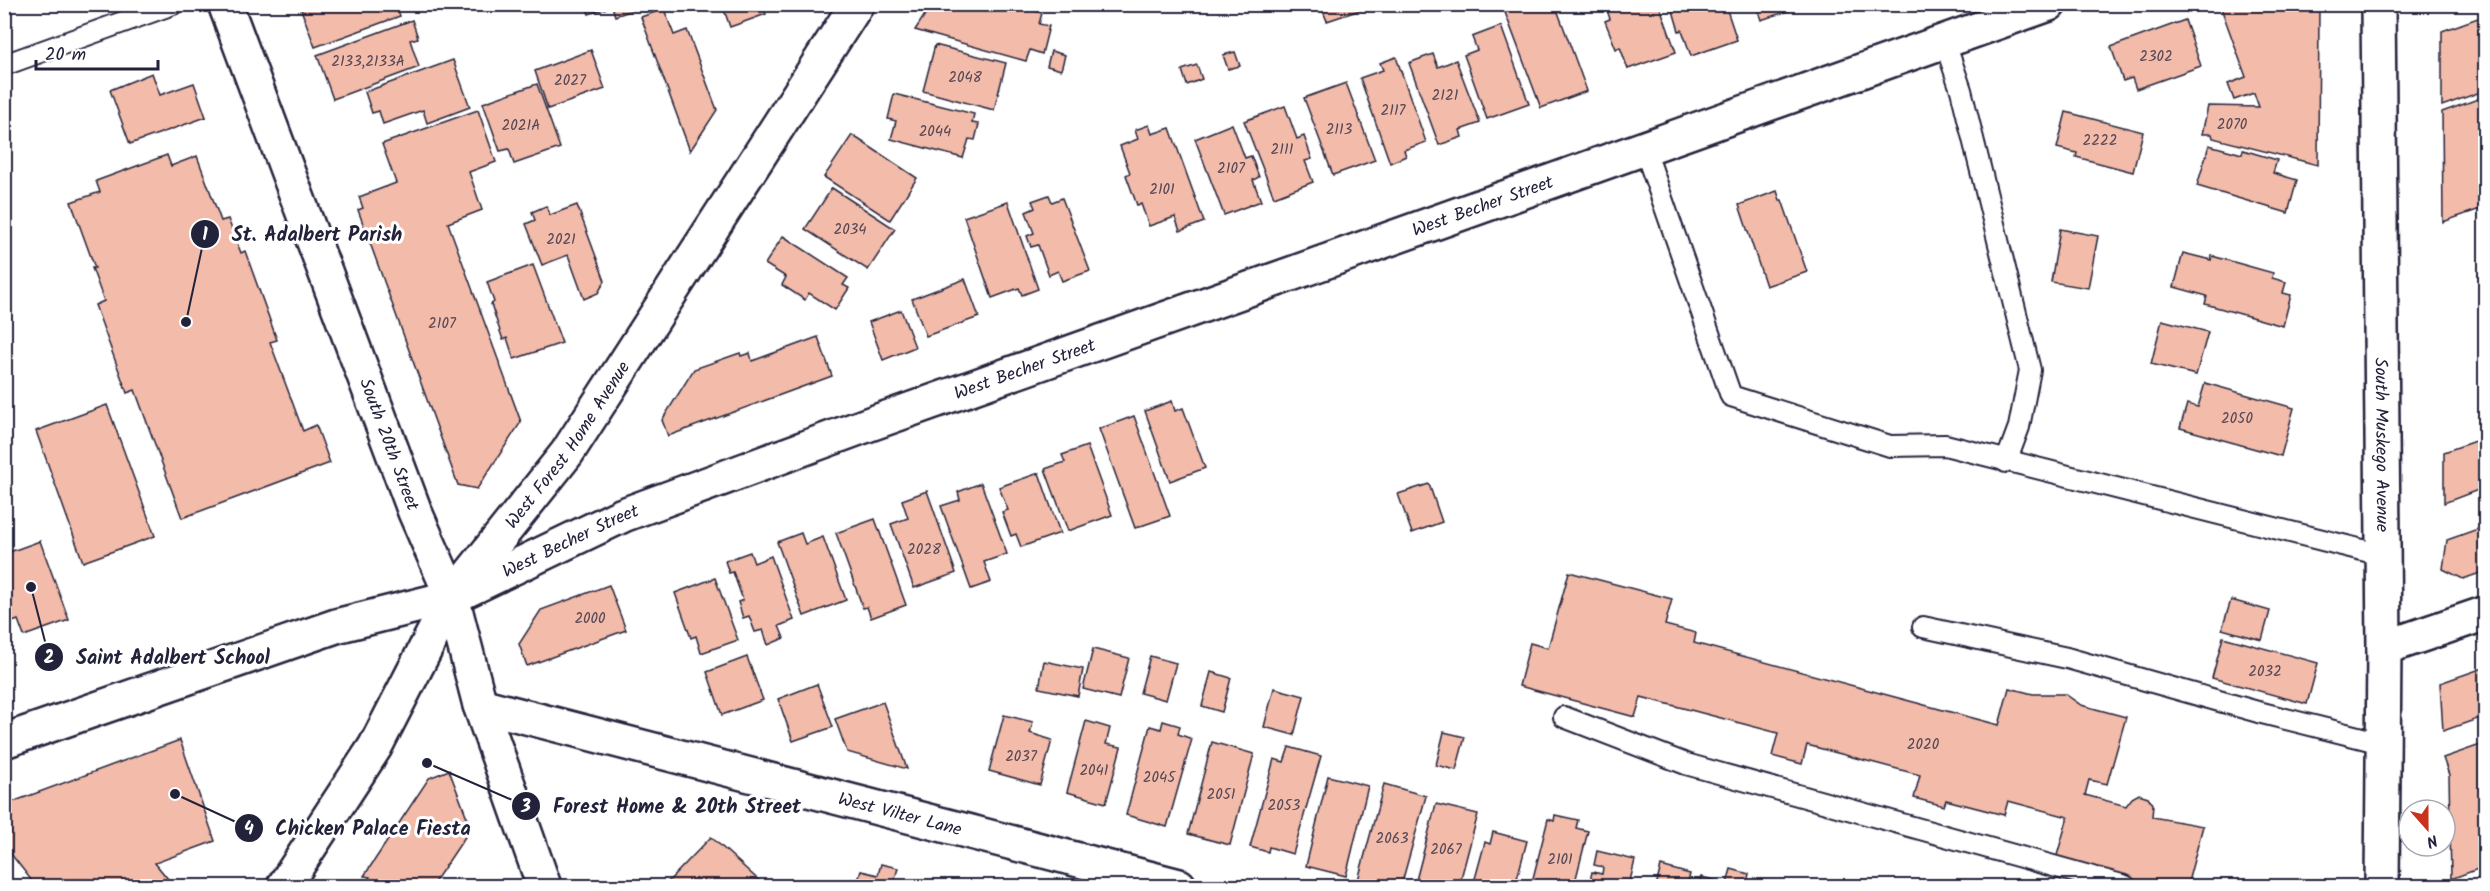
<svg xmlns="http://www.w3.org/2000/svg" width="2490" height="891" viewBox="0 0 2490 891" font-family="Kalam,sans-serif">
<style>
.building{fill:#f3bba9;stroke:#22223b;stroke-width:1.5}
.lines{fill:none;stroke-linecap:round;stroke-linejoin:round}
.service-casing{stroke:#22223b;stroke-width:24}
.minor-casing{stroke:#22223b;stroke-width:38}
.tertiary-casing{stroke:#22223b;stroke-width:38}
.secondary-casing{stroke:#22223b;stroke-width:38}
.service{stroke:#fff;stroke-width:20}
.minor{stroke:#fff;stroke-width:33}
.tertiary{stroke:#fff;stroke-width:33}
.secondary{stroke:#fff;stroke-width:33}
.labels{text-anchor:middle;stroke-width:6;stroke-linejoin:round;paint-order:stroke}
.number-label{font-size:15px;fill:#564856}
.street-label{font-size:18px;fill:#22223b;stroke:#fff}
.leader{fill:none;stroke:#22223b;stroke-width:2}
.callout-dot{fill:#22223b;stroke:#fff;stroke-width:2}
.mark-label{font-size:18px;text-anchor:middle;font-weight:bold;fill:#fff}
.callout-label{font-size:20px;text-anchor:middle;font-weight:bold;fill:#22223b;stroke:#fff;stroke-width:6;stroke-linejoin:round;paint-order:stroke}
</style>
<rect width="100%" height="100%" fill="#fff"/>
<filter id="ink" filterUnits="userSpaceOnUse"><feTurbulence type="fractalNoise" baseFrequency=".0167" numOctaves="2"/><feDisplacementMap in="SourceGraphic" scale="12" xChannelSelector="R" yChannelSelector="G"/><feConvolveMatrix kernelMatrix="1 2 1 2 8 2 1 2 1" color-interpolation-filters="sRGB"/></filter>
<g filter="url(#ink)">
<g class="building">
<path d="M299,4h97l4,12 -85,31z"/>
<path d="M585,4h46l2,6 -18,6 -3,-10 -23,8z"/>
<path d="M722,4h40l4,10 -36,13z"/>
<path d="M932,4h80l30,9 -3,11 10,2 -7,28 -12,-4 -4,11 -111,-31z"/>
<path d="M1320,4h41l2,5 -36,12z"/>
<path d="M1509,4h46l32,87 -46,17 -38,-101z"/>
<path d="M1605,4h54l17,48 -48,17 -8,-22 -4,2 -11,-28 5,-2z"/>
<path d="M1671,4h54l12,36 -46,16 -9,-26 -3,1z"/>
<path d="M1756,4h50v1l-45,15z"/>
<path d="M2230,4h89l-1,161 -105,-27 -1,-4h-10l6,-28 51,1 -5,-14 -20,7 -6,-16 18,-7 -25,-69z"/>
<path d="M664,9l10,26 13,-5 30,80 -27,41 -49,-134z"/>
<path d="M2486,15v75l-44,16v-75z"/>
<path d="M412,20l6,18 -8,2 9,27 -86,32 -16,-44z"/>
<path d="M2185,20l16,46 -65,23 -4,-11 -9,3 -12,-34z"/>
<path d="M1501,26l28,78 -42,15 -23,-64 13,-5 -5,-13z"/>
<path d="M935,45l71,18 -12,47 -71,-19z"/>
<path d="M591,50l14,39 -57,20 -13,-38z"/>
<path d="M1051,51l14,4 -4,15 -14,-4z"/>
<path d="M1235,52l5,14 -12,3 -5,-14z"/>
<path d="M1433,54l5,13 18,-7 24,63 -20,7 2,7 -23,8 -30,-82z"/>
<path d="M1396,57l30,85 -22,8 2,6 -16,7 -30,-85 23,-8 -3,-7z"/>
<path d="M453,60l17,47 -43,16 -4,-13 -40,14 -4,-13 -7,2 -7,-21z"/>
<path d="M1197,65l5,14 -15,6 -5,-15z"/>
<path d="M152,73l8,22 34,-12 12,34 -76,27 -20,-54z"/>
<path d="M1346,83l29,77 -42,15 -29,-77z"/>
<path d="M537,84l23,64 -46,16 -5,-15 -9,2 -17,-48z"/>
<path d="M894,94l80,20 -2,9 7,1 -4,16 -6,-1 -6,19 -72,-19 5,-18 -8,-2z"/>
<path d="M2486,96v111l-43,15 -1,-110z"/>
<path d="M1285,106l12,33 7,-3 8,23 -7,2 8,21 -39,15 -30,-76z"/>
<path d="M478,110l18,52 -27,10 13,38 -34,13 73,199 -44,67 -19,-4 -100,-275 5,-2 -4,-11 37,-14 -14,-39z"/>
<path d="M2066,112l77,20 -10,40 -57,-15 1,-4 -20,-5z"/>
<path d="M1232,124l13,34 6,-2 8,21 -6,3 8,21 -37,14 -29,-76z"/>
<path d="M1149,125l3,9 18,-6 34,94 -24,9 -5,-14 -26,9 -8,-22 -4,1 -11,-30 4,-2 -10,-27 18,-7 -3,-9z"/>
<path d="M852,135l65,43 -27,42 -66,-43z"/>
<path d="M2209,145l33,9 1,-4 34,10 -4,13 24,7 -9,33 -91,-27z"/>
<path d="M167,155l4,11 26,-10 24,65 7,-2 13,34 4,-2 32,89 -7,2 33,89 13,-6 14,38 -148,55 -47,-128 -8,3 -32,-88 9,-4 -12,-33h3l-24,-66 29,-10 -4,-11z"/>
<path d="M832,188l63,41 -27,41 -63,-41z"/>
<path d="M1777,191l3,9h2l25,72 -41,14 -27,-81z"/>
<path d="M1049,195l3,7 10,-4 28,73 -28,10 -4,-10 -9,4 -11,-30 -7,2 -4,-11 7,-3 -8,-21 9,-4 -3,-7z"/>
<path d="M1008,202l30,87 -16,6 -3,-7 -27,10 -28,-81z"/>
<path d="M577,205l28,76 -7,12 -14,6 -16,-44 -26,10 -16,-41 9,-4 -3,-8 14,-6 4,9z"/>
<path d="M2060,229l38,7 -10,52 -37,-6z"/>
<path d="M783,236l65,42 -5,7 6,3 -14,22 -26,-17 -4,7 -23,-15 4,-8 -21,-13z"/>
<path d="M2183,253l28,7 1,-4 61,17 -1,5 14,4 -3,11 8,2 -8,31 -78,-22 2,-8 -33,-9z"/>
<path d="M533,265l29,78 -48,16 -7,-21 -4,2 -12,-36 3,-2 -7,-20z"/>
<path d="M965,279l14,38 -53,19 -14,-37z"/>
<path d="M901,310l14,37 -32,13 -14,-38z"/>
<path d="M2162,320l46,12 -12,43 -45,-11z"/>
<path d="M818,337l14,39 -164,60 -6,-16 32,-51 46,-16 1,3 9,-3 2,8z"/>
<path d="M2205,383l89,25 -13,48 -101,-28 7,-24 11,3z"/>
<path d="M1172,401l3,10 8,-3 22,60 -35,13 -25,-70z"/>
<path d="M107,405l48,131 -72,26 -47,-131z"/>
<path d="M1134,416l36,100 -35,12 -36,-99z"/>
<path d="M2486,437v50l-42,16v-51z"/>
<path d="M1087,446l25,69 -44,16 -23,-62 20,-7 -3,-7z"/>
<path d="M1039,473l21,60 -39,14 -5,-13 -5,2 -9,-24 6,-2 -9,-23z"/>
<path d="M981,483l26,71 -23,8 7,20 -20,7 -30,-83 19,-6 -2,-8z"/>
<path d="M1429,484l13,38 -30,11 -14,-39z"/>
<path d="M927,491l29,82 -42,15 -23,-64 17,-6 -6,-18z"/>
<path d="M875,519l31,86 -35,13 -4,-11 -4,1 -27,-75z"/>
<path d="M2486,526v45l-23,8 -20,-10 4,-29z"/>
<path d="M801,533l4,11 18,-7 23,63 -42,16 -27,-74z"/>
<path d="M40,541l29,79 -45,16 -6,-16 -14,5v-71z"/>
<path d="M750,552l4,11 17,-7 23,64 -15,6 5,12 -16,7 -5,-15 -8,2 -6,-16 -6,2 -5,-16 5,-2 -10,-28 -4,1 -4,-12z"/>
<path d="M1569,572l103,27 -7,26 31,8 -2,10 305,82 10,-37 24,6h32l16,11 45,12 -19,67 -18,-4 -4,15 41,11 6,-8 7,-4 9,3 5,7 -1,13 51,9 -16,60h-28l-103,-27 12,-42 -60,-16 -4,14 -58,-15 -2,6 -30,-8 6,-23 -113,-30 -5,19 -30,-8 6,-23 -137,-36 -6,20 -116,-31 11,-43 18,5z"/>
<path d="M715,578l23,62 -37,13 -5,-17 -5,2 -16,-45z"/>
<path d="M609,585l17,45 -99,36 -8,-22 22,-34z"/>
<path d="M2231,600l39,11 -8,29 -40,-11z"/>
<path d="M2223,637l95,26 -11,41 -95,-26z"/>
<path d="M1093,649l36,9 -10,40 -36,-9z"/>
<path d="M1150,656l26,7 -10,37 -26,-7z"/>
<path d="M747,657l16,43 -41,15 -15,-43z"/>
<path d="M1044,661l39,8 -5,27 -39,-8z"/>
<path d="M2486,667v49l-43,15 -3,-48z"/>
<path d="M1211,672l20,6 -9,34 -20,-6z"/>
<path d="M817,684l16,43 -40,14 -15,-42z"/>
<path d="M1274,688l30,8 -10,39 -30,-8z"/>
<path d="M883,702l24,67 -60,-17 -12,-33z"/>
<path d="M1004,715l29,7 -3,11 22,7 -12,45 -51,-14z"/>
<path d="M1086,721l24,7 -4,16 15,3 -15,56 -39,-11z"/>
<path d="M1163,721l17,5 -2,8 14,5 -25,88 -41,-12 24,-89 11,3z"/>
<path d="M1444,732l21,5 -9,33 -20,-5z"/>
<path d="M180,740l35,101 -60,22 13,16 -8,7h-135l7,-5 -28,-36v-40z"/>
<path d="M1212,742l42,12 -24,91 -42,-11z"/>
<path d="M2486,743v123l-35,13 -2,-104 -6,-17z"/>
<path d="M1289,747l32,9 -28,98 -24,-7 -1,5 -18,-5 24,-88 10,3z"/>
<path d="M449,770l22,58 -39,58h-69l7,-9 -6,-1 65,-98z"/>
<path d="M1328,776l40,10 -22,90 -40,-10z"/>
<path d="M1384,784l42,12 -25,90h-20l-23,-6z"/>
<path d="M1436,804l42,10 -19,72h-34l-10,-2z"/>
<path d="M1555,815l23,5 -2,8 12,3 -14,55h-43l17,-67 6,2z"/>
<path d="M1493,832l34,9 -12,45h-42l12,-44 5,2z"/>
<path d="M711,837l54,49h-101z"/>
<path d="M1597,851l38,9 -5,21h3l-1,5h-43l3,-14 10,2 1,-7 -9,-2z"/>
<path d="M881,864l17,4 -5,18h-37l5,-15 17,4z"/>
<path d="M1661,866l29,8 -3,12h-31z"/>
<path d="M1731,869l18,5 -3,12h-47l2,-9 26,6z"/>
</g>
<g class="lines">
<defs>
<g id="service">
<path d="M1945,43l16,47 69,280 -11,57 -13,35"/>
<path d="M4,65l169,-61"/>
<path d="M1644,147l87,249 159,50 55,-1 437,110"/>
<path d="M1923,627l144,31 191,54 124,31"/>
<path d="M1564,717l122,47 439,122"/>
</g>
<g id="minor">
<path id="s1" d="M225,4l190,508 37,85 28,108 64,181"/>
<path d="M2384,648l102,-35"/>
<path id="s2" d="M480,705l699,181"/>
</g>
<g id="tertiary">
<path id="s3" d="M2378,4l6,644 -2,238"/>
<path id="s4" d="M4,741l332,-115 116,-29 171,-82 244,-90 1182,-421"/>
</g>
<g id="secondary">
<path id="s5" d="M284,886l91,-139 77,-150 115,-144 290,-449"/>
</g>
</defs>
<use href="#service" class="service-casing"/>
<use href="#minor" class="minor-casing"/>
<use href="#tertiary" class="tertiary-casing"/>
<use href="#secondary" class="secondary-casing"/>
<use href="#service" class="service"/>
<use href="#minor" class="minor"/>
<use href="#tertiary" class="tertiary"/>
<use href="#secondary" class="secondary"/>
</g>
</g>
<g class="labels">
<g class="number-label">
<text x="2156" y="61">2302</text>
<text x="368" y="66">2133,2133A</text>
<text x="965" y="82">2048</text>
<text x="570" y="85">2027</text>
<text x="1445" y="100">2121</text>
<text x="1393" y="115">2117</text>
<text x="2232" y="129">2070</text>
<text x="521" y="130">2021A</text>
<text x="1339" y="134">2113</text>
<text x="935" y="136">2044</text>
<text x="2100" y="145">2222</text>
<text x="1282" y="154">2111</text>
<text x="1231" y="173">2107</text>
<text x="1162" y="194">2101</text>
<text x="850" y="234">2034</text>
<text x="561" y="244">2021</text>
<text x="442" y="328">2107</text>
<text x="2237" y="423">2050</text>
<text x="924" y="554">2028</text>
<text x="590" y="623">2000</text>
<text x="2265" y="676">2032</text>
<text x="1923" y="749">2020</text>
<text x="1021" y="761">2037</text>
<text x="1094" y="775">2041</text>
<text x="1159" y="782">2045</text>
<text x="1221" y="799">2051</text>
<text x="1284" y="810">2053</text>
<text x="1392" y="843">2063</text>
<text x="1446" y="854">2067</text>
<text x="1560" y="864">2101</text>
</g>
<g class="street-label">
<text dy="6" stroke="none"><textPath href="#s4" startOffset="1574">West Becher Street</textPath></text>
<text dy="6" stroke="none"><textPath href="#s4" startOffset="1088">West Becher Street</textPath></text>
<text dy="6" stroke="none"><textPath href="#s1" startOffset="470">South 20th Street</textPath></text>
<text dy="6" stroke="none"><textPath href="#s5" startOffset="526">West Forest Home Avenue</textPath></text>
<text dy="6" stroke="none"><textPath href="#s3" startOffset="441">South Muskego Avenue</textPath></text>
<text dy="6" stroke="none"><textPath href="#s4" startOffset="602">West Becher Street</textPath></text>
<text dy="6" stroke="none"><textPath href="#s2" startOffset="434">West Vilter Lane</textPath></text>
</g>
</g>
<path class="leader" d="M186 322L205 234M31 587L49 657M427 763L526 806M175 794L249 828"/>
<g class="callout-dot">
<circle cx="186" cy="322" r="6"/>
<circle cx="31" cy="587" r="6"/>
<circle cx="427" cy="763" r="6"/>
<circle cx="175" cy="794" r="6"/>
<circle cx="205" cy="234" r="15"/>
<circle cx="49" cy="657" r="15"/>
<circle cx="526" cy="806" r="15"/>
<circle cx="249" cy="828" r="15"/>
</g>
<g class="mark-label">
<text x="205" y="240">1</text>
<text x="49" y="663">2</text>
<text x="526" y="812">3</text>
<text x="249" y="834">4</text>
</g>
<g class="callout-label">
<text x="317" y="241">St. Adalbert Parish</text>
<text x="173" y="664">Saint Adalbert School</text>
<text x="677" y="813">Forest Home &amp; 20th Street</text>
<text x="373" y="835">Chicken Palace Fiesta</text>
</g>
<rect width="2490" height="891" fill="none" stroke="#fff" stroke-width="24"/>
<rect x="12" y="12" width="2466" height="867" fill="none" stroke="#22223b" stroke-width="2" filter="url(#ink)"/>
<g transform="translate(2427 828) rotate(159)"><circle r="28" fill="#ffffff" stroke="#a7a7b1" stroke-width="1.5"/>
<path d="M0-4.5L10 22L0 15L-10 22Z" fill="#c8321e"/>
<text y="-9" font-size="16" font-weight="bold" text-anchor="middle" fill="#22223b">N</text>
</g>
<path d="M36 60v9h122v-9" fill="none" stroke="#22223b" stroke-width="3"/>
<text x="45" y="60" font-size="18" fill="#22223b" stroke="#ffffff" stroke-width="4.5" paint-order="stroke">20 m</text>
</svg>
